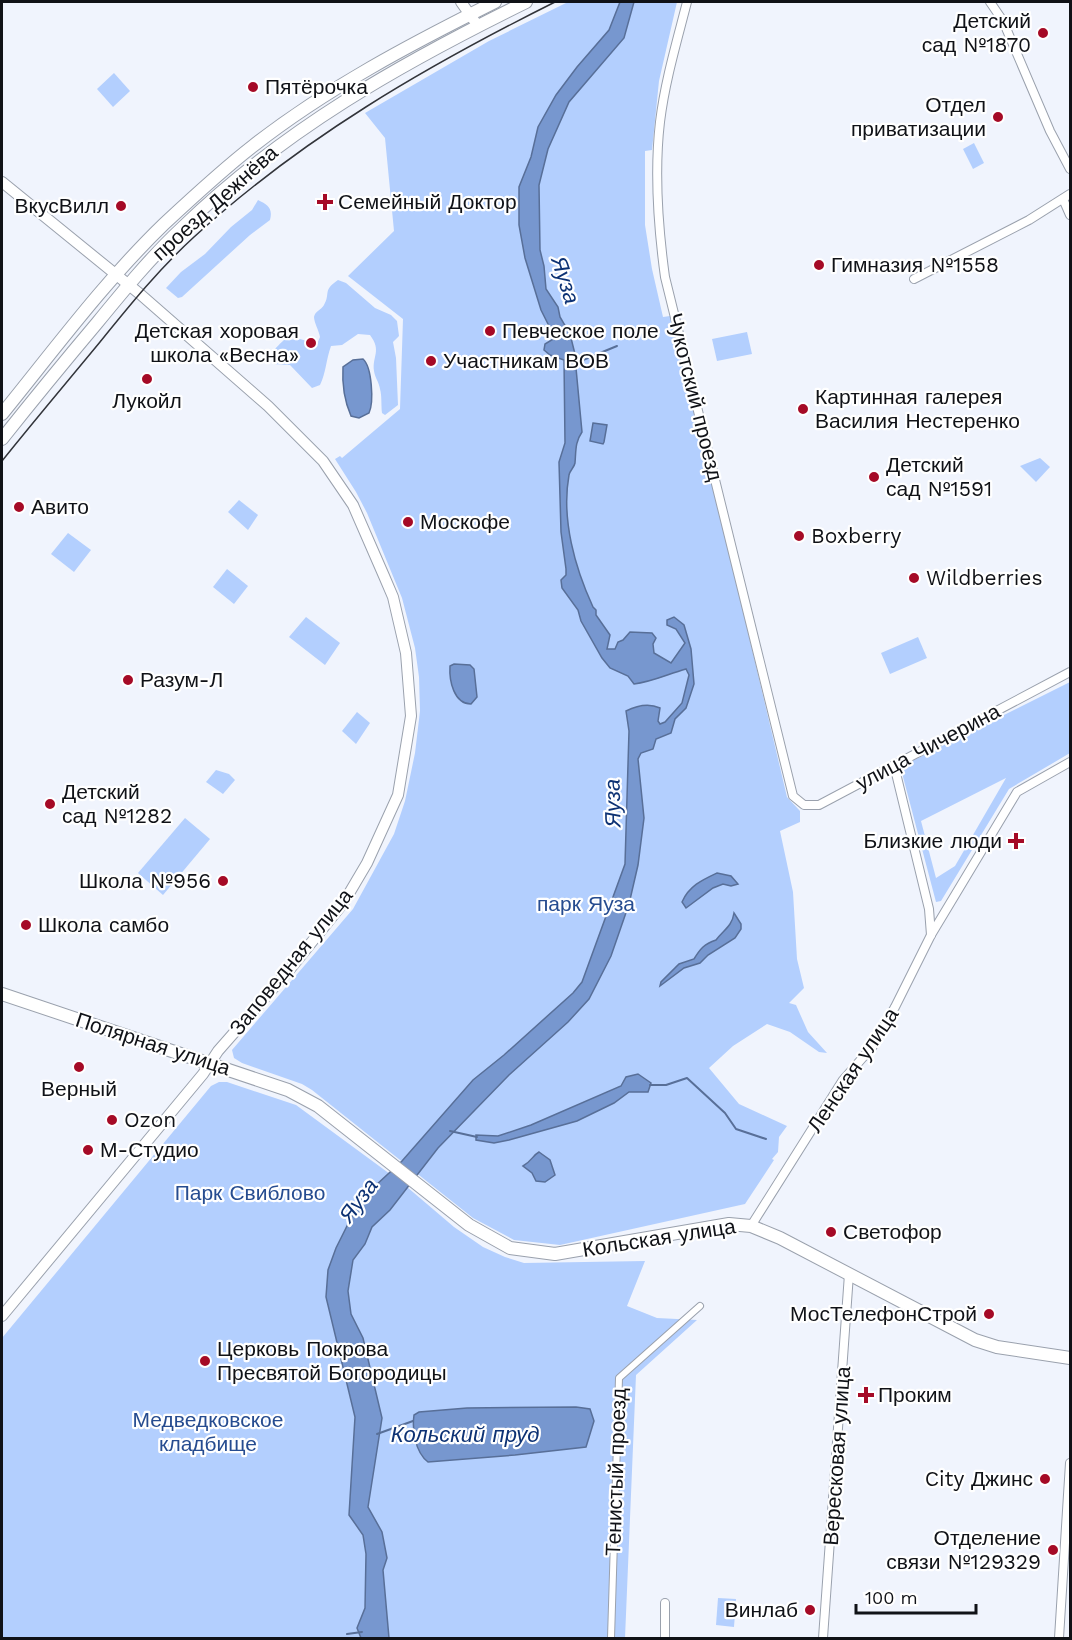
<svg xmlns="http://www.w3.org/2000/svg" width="1072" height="1640" viewBox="0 0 1072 1640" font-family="'Work Sans',sans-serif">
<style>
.green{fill:#b3cffe;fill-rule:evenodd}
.water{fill:#7797cf;stroke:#586f98;stroke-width:1.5}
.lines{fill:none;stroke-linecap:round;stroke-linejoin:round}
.stream{stroke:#586f98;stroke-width:2}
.pedestrian-casing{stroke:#9aa1ad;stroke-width:8}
.minor-casing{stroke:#9aa1ad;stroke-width:10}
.tertiary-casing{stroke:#9aa1ad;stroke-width:12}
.secondary-casing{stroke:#9aa1ad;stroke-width:14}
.pedestrian{stroke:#fff;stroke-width:6}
.minor{stroke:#fff;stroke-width:8}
.tertiary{stroke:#fff;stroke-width:10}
.secondary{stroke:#fff;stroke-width:12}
.tram{stroke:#32343a;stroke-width:1.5}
.poi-dot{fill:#a50a26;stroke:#fff;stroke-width:2}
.labels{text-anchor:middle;stroke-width:4.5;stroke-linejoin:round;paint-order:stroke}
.poi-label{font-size:21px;fill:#101217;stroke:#fff;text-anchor:start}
.street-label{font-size:21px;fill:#101217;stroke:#fff}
.park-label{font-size:21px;fill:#264c90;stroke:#fff}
.water-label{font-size:22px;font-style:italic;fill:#0d3274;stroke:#fff}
</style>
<rect width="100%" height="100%" fill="#f0f4fd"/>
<g class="green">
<path d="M568,2h109l-18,79 -7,69 -7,1v74l7,44 11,48 7,-1 30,113 87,368 13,14v11l-20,9 13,61 4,67 7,29 -15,15 7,2 12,27 19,21 -8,-1 -29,-20 -23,-8 -34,22 -24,22 30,36 48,22 -8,11 -1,15 -6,7 2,1 -29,44 -185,41 -46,-5 -41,-22 -161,-128 -10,-6 -60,-21 -8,-5 -2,-8 121,-141 41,-75 11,-33 10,-48 5,-42 -1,-34 -4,-29 -13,-50 -35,-85 -11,-21 -21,-33 5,-3 2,2 58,-49 3,-90 -55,-43 46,-45 -9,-93 -20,-25 124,-72z"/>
<path d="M114,73l16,18 -17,16 -16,-18z"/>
<path d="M974,143l10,20 -11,6 -10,-20z"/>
<path d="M258,200c10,5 15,8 12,20l-20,15 -68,62 -4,1 -12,-10 15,-16 24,-18 26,-27 21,-17z"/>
<path d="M338,280l8,3 29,25 16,7 6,6 2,15 -6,6 3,16 2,47 -13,10 -3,-2c-1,-8 0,-17 -2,-24 -1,-7 -5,-11 -6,-18 -2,-15 8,-20 -4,-36l-12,-1 -16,11 -11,1c-5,14 -5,27 -11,39l-8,3 -22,-23 -17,-1c-5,-11 4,-17 11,-24l16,-1 17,5 3,-7c-1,-6 -6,-15 -6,-20 1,-6 7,-7 10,-12 7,-12 -2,-14 14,-25z"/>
<path d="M747,332l5,22 -35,7 -5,-22z"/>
<path d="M1040,458l10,9 -14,15 -16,-16z"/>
<path d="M239,500l19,15 -10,15 -20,-18z"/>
<path d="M68,533l23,17 -17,22 -23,-18z"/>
<path d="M227,569l21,17 -14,18 -21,-17z"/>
<path d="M306,617l34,26 -15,22 -36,-28z"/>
<path d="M918,637l9,21 -37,16 -9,-21z"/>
<path d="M1070,682v71l-61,36 -68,112 -5,1 -34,-129 6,-10zM1006,778l-51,88 -19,12 -15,-57z"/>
<path d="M357,712l13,11 -14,21 -14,-13z"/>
<path d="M216,770l13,4 6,6 -12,14 -17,-12z"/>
<path d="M185,818l25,21 -47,56 -25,-22z"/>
<path d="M219,1082h8l69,23 94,69 -30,26 -24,48 -8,22 -2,27 29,120 -6,97 14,21 3,19 -1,54 -8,20 4,10h-359v-300l209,-252z"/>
<path d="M407,1187l47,40 29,20 22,10 19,6 121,-2 -18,45 30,12 40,2 -61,55 -11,263h-236l-6,-68 4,-12 -5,-26 -14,-25 13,-89 -18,-80 -12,-24 -3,-23 5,-31 12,-16 7,-17 18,-17z"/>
<path d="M718,1598l18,1 -2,28 -18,-2z"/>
</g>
<g class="water">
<path d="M620,2h14l-10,36 -55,64 -21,47 -9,36 1,65 4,16 2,23 12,18 2,10 10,17 6,24h6l1,4 -7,6 6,64c-7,10 -6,19 -7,31 -1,5 -5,7 -6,12 -8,44 6,93 24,132l3,3v5l14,20 -3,14h8l3,-7 5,-2 7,-8 22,1 4,5 -3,6 1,9 17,10 14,-20 -9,-14 -9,-4v-5l7,-3 10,8 7,24 3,35 -8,24 -11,11 -4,14 -15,6 -3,10 -12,4 -3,6 6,59 -6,47 -9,39 -18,52 -22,43 -21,23 -59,53 -71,73 -48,62 -18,17 -7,17 -12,16 -5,31 3,23 12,24 19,80 -14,89 14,25 5,26 -4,12 6,68h-28l-4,-10 8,-20 1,-54 -3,-19 -14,-20 6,-98 -29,-120 2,-27 8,-22 24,-48 42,-39 71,-81 31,-25 69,-62 9,-11 43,-118 4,-133 -3,-20c10,-5 23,-8 34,-3l-2,13 2,3 5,-2 17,-19 7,-28 -3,-6c-18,5 -34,13 -52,15l-6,-8 -18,-8 -8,-10 -21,-37 -3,-11 -16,-22 -1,-8 5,-5v-6l-5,-37 -2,-70 6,-19 -1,-83 -14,-5 -6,-5 1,-6 10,-6 -14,-28 -16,-52 -6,-33v-38l12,-30 7,-30 18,-32 21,-28 32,-37z"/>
<path d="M363,359c9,8 11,43 6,54l-10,5 -8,-2c-7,-16 -9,-32 -8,-49l10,-7z"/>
<path d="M593,423l14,2 -3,17 -1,2 -13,-3z"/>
<path d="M454,664l16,1 4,4 3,28 -6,7c-17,0 -22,-23 -21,-38z"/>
<path d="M717,873l14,3 7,8 -7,2 -8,-2 -10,4 -27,20 -4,-6c7,-16 20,-22 35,-29z"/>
<path d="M734,913l7,11v5l-6,9 -27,17 -8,8 -16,5 -24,18 1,-4 18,-18 15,-5c6,-10 10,-15 22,-19 7,-10 16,-13 18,-27z"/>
<path d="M638,1074l13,9 -3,9h-19l-15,11 -37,18 -68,19 -15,3 -18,-3v-5l22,1 33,-11 90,-39 5,-9z"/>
<path d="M539,1152l11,8 5,15 -10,7 -9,-1 -4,-8 -9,-7c9,-5 9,-10 16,-14z"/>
<path d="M576,1407l14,2 4,12 -8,26 -71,8 -87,7c-13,-10 -16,-32 -14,-47l5,-3 48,-4z"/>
</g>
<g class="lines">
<g class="stream">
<path d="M583,360l34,-14"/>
<path d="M650,1085h16l21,-7 38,35 11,16 30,10"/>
<path d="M450,1131l27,6"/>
<path d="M377,1434l36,-13"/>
<path d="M347,1634l15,-2"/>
</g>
<defs>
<path id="pedestrian" d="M611,1638l8,-260 81,-72"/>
<g id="minor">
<path d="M687,2c-10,39 -22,79 -27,120 -6,51 -2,104 5,155l128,519 11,9h15l251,-133"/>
<path d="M990,2l13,19 47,110 20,38"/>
<path d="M1063,199l7,16"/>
<path d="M914,279l115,-59 41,-26"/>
<path d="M894,765l35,144 2,26"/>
<path d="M751,1226l92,-146 30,-34 22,-39 36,-72 86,-143 53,-30"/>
<path d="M665,1638v-35"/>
<path d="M823,1638l26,-364"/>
<path d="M1059,1638l11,-175"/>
</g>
<g id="tertiary">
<path d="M461,2l17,24"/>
<path d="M2,182l138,112 128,112 55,55 30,44 31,71 9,21 13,56 5,63 -13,79 -31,68 -23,39 -54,67 -72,82 -15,23 -201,242"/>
</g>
<g id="secondary">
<path d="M2,414c52,-64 102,-132 162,-190 29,-27 58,-54 89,-78 74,-58 158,-102 242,-144"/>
<path d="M2,439c31,-39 63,-78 95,-116 27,-33 54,-66 85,-95 102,-99 218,-164 344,-226"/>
<path d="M2,994l286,96 30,16 151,119 41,23 45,6 174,-30 22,2 29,12 195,102 22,7 73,11"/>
</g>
</defs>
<use href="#pedestrian" class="pedestrian-casing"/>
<use href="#minor" class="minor-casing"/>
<use href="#tertiary" class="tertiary-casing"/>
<use href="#secondary" class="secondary-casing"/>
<use href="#pedestrian" class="pedestrian"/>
<use href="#minor" class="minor"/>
<use href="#tertiary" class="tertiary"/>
<use href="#secondary" class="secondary"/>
<path class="tram" d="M2,461c32,-40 65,-79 98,-119 30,-37 59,-73 94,-105 108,-99 231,-170 361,-235"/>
</g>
<g class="poi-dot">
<circle cx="1043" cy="33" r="6"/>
<circle cx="253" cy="87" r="6"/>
<circle cx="998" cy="117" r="6"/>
<path d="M322 193h6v6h6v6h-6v6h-6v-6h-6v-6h6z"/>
<circle cx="121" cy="206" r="6"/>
<circle cx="819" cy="265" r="6"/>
<circle cx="490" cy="331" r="6"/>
<circle cx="311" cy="343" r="6"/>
<circle cx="431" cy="361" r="6"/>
<circle cx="147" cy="379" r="6"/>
<circle cx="803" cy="409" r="6"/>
<circle cx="874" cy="477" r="6"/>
<circle cx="19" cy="507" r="6"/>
<circle cx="408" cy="522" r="6"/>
<circle cx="799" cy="536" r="6"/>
<circle cx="914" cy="578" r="6"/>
<circle cx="128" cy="680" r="6"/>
<circle cx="50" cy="804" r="6"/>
<path d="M1013 832h6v6h6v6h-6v6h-6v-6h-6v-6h6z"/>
<circle cx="223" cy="881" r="6"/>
<circle cx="26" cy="925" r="6"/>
<circle cx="79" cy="1067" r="6"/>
<circle cx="112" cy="1120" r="6"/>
<circle cx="88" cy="1150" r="6"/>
<circle cx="831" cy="1232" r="6"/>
<circle cx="989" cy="1314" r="6"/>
<circle cx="205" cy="1361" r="6"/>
<path d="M863 1386h6v6h6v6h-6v6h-6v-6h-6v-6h6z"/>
<circle cx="1045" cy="1479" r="6"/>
<circle cx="1053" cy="1550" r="6"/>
<circle cx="810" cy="1610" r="6"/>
</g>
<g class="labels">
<g class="poi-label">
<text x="1031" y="28" text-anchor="end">Детский<tspan x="1031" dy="24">сад №1870</tspan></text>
<text x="265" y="94">Пятёрочка</text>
<text x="986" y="112" text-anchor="end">Отдел<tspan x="986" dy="24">приватизации</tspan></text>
<text x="338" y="209">Семейный Доктор</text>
<text x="109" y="213" text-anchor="end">ВкусВилл</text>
<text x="831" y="272">Гимназия №1558</text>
<text x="299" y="338" text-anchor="end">Детская хоровая<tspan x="299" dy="24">школа «Весна»</tspan></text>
<text x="502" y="338">Певческое поле</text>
<text x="443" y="368">Участникам ВОВ</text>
<text x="815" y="404">Картинная галерея<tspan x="815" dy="24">Василия Нестеренко</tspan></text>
<text x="147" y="408" text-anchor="middle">Лукойл</text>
<text x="886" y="472">Детский<tspan x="886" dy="24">сад №1591</tspan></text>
<text x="31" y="514">Авито</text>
<text x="420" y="529">Москофе</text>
<text x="811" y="543">Boxberry</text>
<text x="926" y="585">Wildberries</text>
<text x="140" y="687">Разум-Л</text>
<text x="62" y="799">Детский<tspan x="62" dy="24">сад №1282</tspan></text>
<text x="1002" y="848" text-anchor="end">Близкие люди</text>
<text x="211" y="888" text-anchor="end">Школа №956</text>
<text x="38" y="932">Школа самбо</text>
<text x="79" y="1096" text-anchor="middle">Верный</text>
<text x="124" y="1127">Ozon</text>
<text x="100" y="1157">М-Студио</text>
<text x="843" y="1239">Светофор</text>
<text x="977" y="1321" text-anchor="end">МосТелефонСтрой</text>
<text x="217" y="1356">Церковь Покрова<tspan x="217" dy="24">Пресвятой Богородицы</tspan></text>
<text x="878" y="1402">Проким</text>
<text x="1033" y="1486" text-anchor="end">City Джинс</text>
<text x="1041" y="1545" text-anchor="end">Отделение<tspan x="1041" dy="24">связи №129329</tspan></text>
<text x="798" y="1617" text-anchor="end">Винлаб</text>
</g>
<g class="street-label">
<text transform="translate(215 203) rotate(-42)" y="7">проезд Дежнёва</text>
<text transform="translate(695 397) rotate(76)" y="7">Чукотский проезд</text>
<text transform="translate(928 747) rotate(-28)" y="7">улица Чичерина</text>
<text transform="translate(291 962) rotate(-51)" y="7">Заповедная улица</text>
<text transform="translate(153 1044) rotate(18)" y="7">Полярная улица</text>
<text transform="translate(853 1070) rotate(-56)" y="7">Ленская улица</text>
<text transform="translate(659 1238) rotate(-9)" y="7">Кольская улица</text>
<text transform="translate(837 1456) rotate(-86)" y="7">Вересковая улица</text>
<text transform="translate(616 1472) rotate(-88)" y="7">Тенистый проезд</text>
</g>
<g class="park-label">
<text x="586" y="911">парк Яуза</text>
<text x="250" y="1200">Парк Свиблово</text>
<text x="208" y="1427">Медведковское<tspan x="208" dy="24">кладбище</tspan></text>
</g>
<g class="water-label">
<text transform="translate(566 280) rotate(72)" y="8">Яуза</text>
<text transform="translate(612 803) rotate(-91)" y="8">Яуза</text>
<text transform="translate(358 1200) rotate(-53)" y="8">Яуза</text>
<text x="465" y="1442">Кольский пруд</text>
</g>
</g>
<rect width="1072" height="1640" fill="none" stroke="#101217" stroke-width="6"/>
<path d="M856 1604v9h120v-9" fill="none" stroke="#101217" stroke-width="3"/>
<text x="865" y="1604" font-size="18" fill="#101217" stroke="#ffffff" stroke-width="4.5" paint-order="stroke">100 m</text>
</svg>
